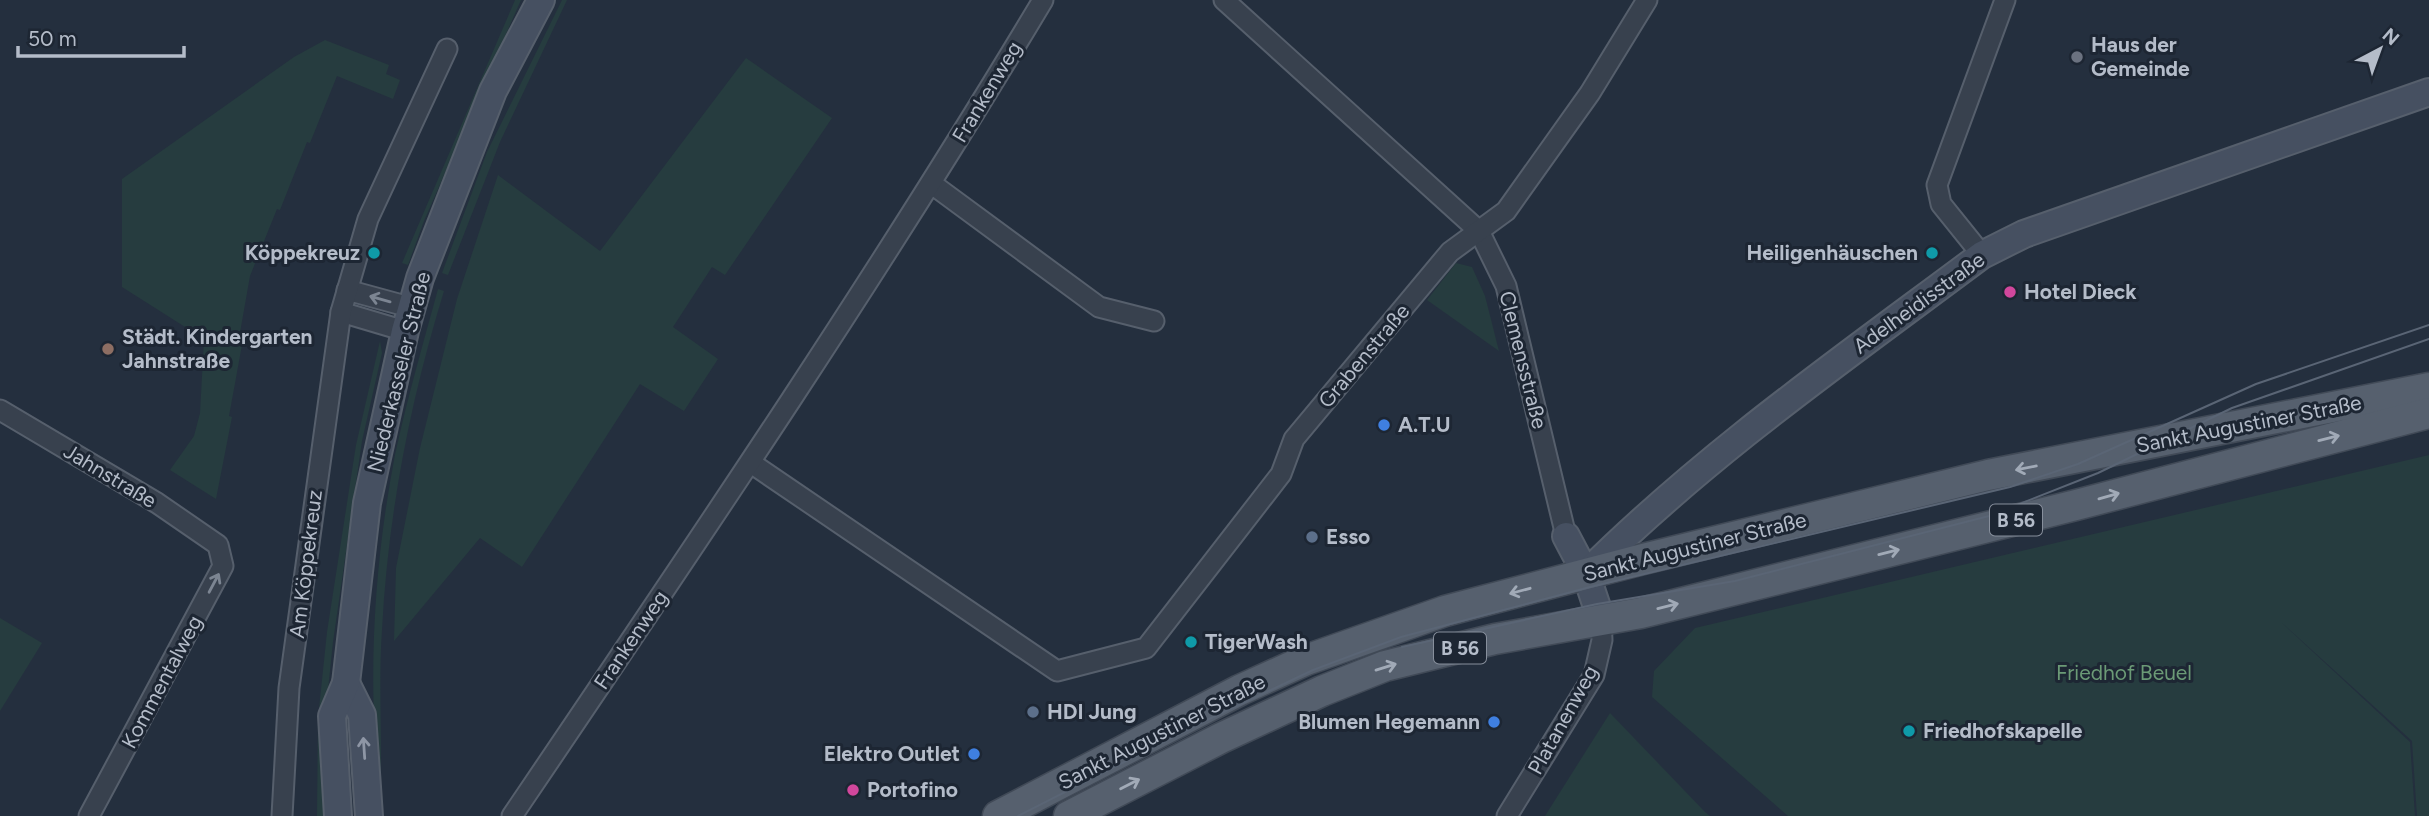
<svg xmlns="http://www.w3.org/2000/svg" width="2429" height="816" viewBox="0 0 2429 816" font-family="Figtree,sans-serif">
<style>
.green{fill:#263c3f}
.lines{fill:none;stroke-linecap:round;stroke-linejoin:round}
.street-casing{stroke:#565f6c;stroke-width:23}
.secondary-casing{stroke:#565f6c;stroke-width:30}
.primary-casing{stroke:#414a57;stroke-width:33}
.street{stroke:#38414e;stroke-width:19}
.secondary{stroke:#465061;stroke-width:26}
.primary{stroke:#56606e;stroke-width:30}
.tram{stroke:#5a6575;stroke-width:2}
.oneway{stroke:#7c8592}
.oneway2{stroke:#a1aab7}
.oneway3{stroke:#8e96a5}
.worship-dot{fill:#6b7280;stroke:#1d2633;stroke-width:2.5}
.culture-dot{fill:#0f9aa8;stroke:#1d2633;stroke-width:2.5}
.hotel-dot{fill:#d1479c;stroke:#1d2633;stroke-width:2.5}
.education-dot{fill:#8d6e63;stroke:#1d2633;stroke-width:2.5}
.shop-dot{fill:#3f7fe0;stroke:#1d2633;stroke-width:2.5}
.service-dot{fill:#5c6f8a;stroke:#1d2633;stroke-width:2.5}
.labels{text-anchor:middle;stroke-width:6;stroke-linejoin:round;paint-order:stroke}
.shield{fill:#1d2633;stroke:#878f9c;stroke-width:2}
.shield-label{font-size:19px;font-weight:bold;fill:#b4bcc9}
.poi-label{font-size:21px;font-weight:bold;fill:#b4bcc9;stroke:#1d2633;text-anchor:start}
.street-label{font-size:21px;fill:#b4bcc9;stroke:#1d2633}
.park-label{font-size:21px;fill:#6b9a76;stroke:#1d2633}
</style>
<rect width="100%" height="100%" fill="#242f3e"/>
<g class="green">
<path d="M515,0h6l-97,221 -16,44 -6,-2z"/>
<path d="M562,0h5l-67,142 -52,133 -6,-2 45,-121z"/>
<path d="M325,40l64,25 -3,9 14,6 -7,19 -56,-23 -27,67 -3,-1 -27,68 -3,-1 -27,67 -12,68 4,1 -13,71 3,1 -16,82 -46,-29 24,-34 6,-23 4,-74 -82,-52v-108l172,-122z"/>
<path d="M746,58l86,60 -107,157 -13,-8 -39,60 45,32 -34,52 -44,-27 -118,183 -42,-29 -86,103 2,-73 24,-120 37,-149 41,-124 102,76z"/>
<path d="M1456,263l16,4 13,29 14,55 -72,-51z"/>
<path d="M438,289l6,2c-34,111 -56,223 -62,339 -4,57 1,114 -2,170 -13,-114 -7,-232 15,-345 12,-56 28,-111 43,-166z"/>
<path d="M380,341l2,12 -20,88 -29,201 -8,77 -2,97h-6l1,-98 9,-86 29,-187z"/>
<path d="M2429,455v361h-12l-5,-75 -131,-119 129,120 5,74h-627l-136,-119 2,-26 41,-43z"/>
<path d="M0,618l42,25 -42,68z"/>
<path d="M1610,713l95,99 5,4h-165z"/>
</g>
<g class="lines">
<defs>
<g id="street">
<path d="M1224,0l255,231 27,55 60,250"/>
<path d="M932,184l167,123 55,14"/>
<path d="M1982,255l-41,-51 -4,-19 68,-185"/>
<path d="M347,290l66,18"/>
<path d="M341,312l64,19"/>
<path d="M0,410l157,93 61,42 5,21 -134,250"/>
<path d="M751,463l306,208 89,-23 135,-174 13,-35 156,-187 56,-41 84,-118 57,-93"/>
<path d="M282,816l7,-128 52,-376 27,-93 79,-170"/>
<path d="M512,816c182,-269 364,-537 531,-816"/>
<path d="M1507,816l87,-141 8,-35 -1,-21"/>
</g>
<g id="secondary">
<path d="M1566,536l20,38 15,45"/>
<path d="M1586,574c119,-119 261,-218 396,-319l42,-21 405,-142"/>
<path d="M346,683l16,32 7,101"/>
<path d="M338,816l-6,-100 14,-33 21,-180 38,-172 15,-53 73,-187 48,-91"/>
</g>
<g id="primary">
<path d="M998,816l242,-126 66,-30 139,-49 198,-52 345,-84 441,-87"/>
<path d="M1069,816l152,-78 101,-47 63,-25 110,-27 146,-26 435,-108 353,-92"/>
</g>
</defs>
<use href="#street" class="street-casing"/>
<use href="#secondary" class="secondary-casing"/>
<use href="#primary" class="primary-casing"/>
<use href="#street" class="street"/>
<use href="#secondary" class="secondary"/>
<use href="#primary" class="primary"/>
<g class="tram">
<path d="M1402,647l195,-43 138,-23 254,-65 109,-43 134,-65 197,-69"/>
<path d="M1018,816l189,-96 106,-50 88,-33 189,-50 420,-100 68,-23 178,-80 173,-59"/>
</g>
</g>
<defs><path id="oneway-shaft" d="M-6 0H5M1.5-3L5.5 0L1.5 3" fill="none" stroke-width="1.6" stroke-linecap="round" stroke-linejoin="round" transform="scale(1.75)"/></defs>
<g class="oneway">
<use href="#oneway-shaft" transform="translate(380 299) rotate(-164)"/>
<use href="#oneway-shaft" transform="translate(214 583) rotate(-62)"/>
</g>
<g class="oneway2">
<use href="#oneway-shaft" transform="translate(2329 438) rotate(-14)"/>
<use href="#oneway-shaft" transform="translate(2026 468) rotate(169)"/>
<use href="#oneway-shaft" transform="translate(2109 496) rotate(-16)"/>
<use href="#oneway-shaft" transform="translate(1889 552) rotate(-14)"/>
<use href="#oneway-shaft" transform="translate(1520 591) rotate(165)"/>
<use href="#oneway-shaft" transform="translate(1668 606) rotate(-14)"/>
<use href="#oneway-shaft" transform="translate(1386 667) rotate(-17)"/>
<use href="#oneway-shaft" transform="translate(1130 784) rotate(-27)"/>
</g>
<use class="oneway3" href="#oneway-shaft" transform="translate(364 748) rotate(-94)"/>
<circle class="worship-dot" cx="2077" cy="57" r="7"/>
<g class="culture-dot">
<circle cx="374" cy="253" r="7"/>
<circle cx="1932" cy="253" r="7"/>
<circle cx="1191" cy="642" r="7"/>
<circle cx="1909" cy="731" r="7"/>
</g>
<g class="hotel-dot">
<circle cx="2010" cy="292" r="7"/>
<circle cx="853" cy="790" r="7"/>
</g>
<circle class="education-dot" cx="108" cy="349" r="7"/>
<g class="shop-dot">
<circle cx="1384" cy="425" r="7"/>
<circle cx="1494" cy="722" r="7"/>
<circle cx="974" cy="754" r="7"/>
</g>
<g class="service-dot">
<circle cx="1312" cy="537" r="7"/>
<circle cx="1033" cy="712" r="7"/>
</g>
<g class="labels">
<g class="shield">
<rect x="1990" y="504.5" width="52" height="31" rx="5"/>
<rect x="1434" y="632.5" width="52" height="31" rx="5"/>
</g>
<g class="shield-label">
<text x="2016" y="527">B 56</text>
<text x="1460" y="655">B 56</text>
</g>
<g class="poi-label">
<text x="2091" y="52">Haus der<tspan x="2091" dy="24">Gemeinde</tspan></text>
<text x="360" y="260" text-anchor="end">Köppekreuz</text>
<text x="1918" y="260" text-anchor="end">Heiligenhäuschen</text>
<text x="2024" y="299">Hotel Dieck</text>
<text x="122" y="344">Städt. Kindergarten<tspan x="122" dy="24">Jahnstraße</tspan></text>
<text x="1398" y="432">A.T.U</text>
<text x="1326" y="544">Esso</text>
<text x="1205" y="649">TigerWash</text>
<text x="1047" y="719">HDI Jung</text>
<text x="1480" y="729" text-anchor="end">Blumen Hegemann</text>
<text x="1923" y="738">Friedhofskapelle</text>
<text x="960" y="761" text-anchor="end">Elektro Outlet</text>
<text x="867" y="797">Portofino</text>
</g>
<g class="street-label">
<text transform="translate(987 92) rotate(-59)" y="7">Frankenweg</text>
<text transform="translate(1919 303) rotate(-36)" y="7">Adelheidisstraße</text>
<text transform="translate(1364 356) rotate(-50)" y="7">Grabenstraße</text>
<text transform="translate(1523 360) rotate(76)" y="7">Clemensstraße</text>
<text transform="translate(399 372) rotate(-76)" y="7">Niederkasseler Straße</text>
<text transform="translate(2249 424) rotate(-11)" y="7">Sankt Augustiner Straße</text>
<text transform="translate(110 476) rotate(31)" y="7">Jahnstraße</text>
<text transform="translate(1695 547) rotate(-14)" y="7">Sankt Augustiner Straße</text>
<text transform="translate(306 564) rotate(-83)" y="7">Am Köppekreuz</text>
<text transform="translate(631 640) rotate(-56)" y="7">Frankenweg</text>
<text transform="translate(162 682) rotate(-62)" y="7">Kommentalweg</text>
<text transform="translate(1563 720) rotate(-61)" y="7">Platanenweg</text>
<text transform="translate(1162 732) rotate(-27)" y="7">Sankt Augustiner Straße</text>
</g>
<g class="park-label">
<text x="2124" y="680">Friedhof Beuel</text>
</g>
</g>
<g transform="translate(2380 49) rotate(41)" stroke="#1d2633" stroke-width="5" paint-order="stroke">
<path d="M0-5L12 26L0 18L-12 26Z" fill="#b4bcc9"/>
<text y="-10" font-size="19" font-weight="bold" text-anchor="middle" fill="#b4bcc9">N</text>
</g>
<path d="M18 46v10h166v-10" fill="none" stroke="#b4bcc9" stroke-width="3.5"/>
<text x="28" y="46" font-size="21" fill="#b4bcc9" stroke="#1d2633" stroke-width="5" paint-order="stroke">50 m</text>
</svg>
